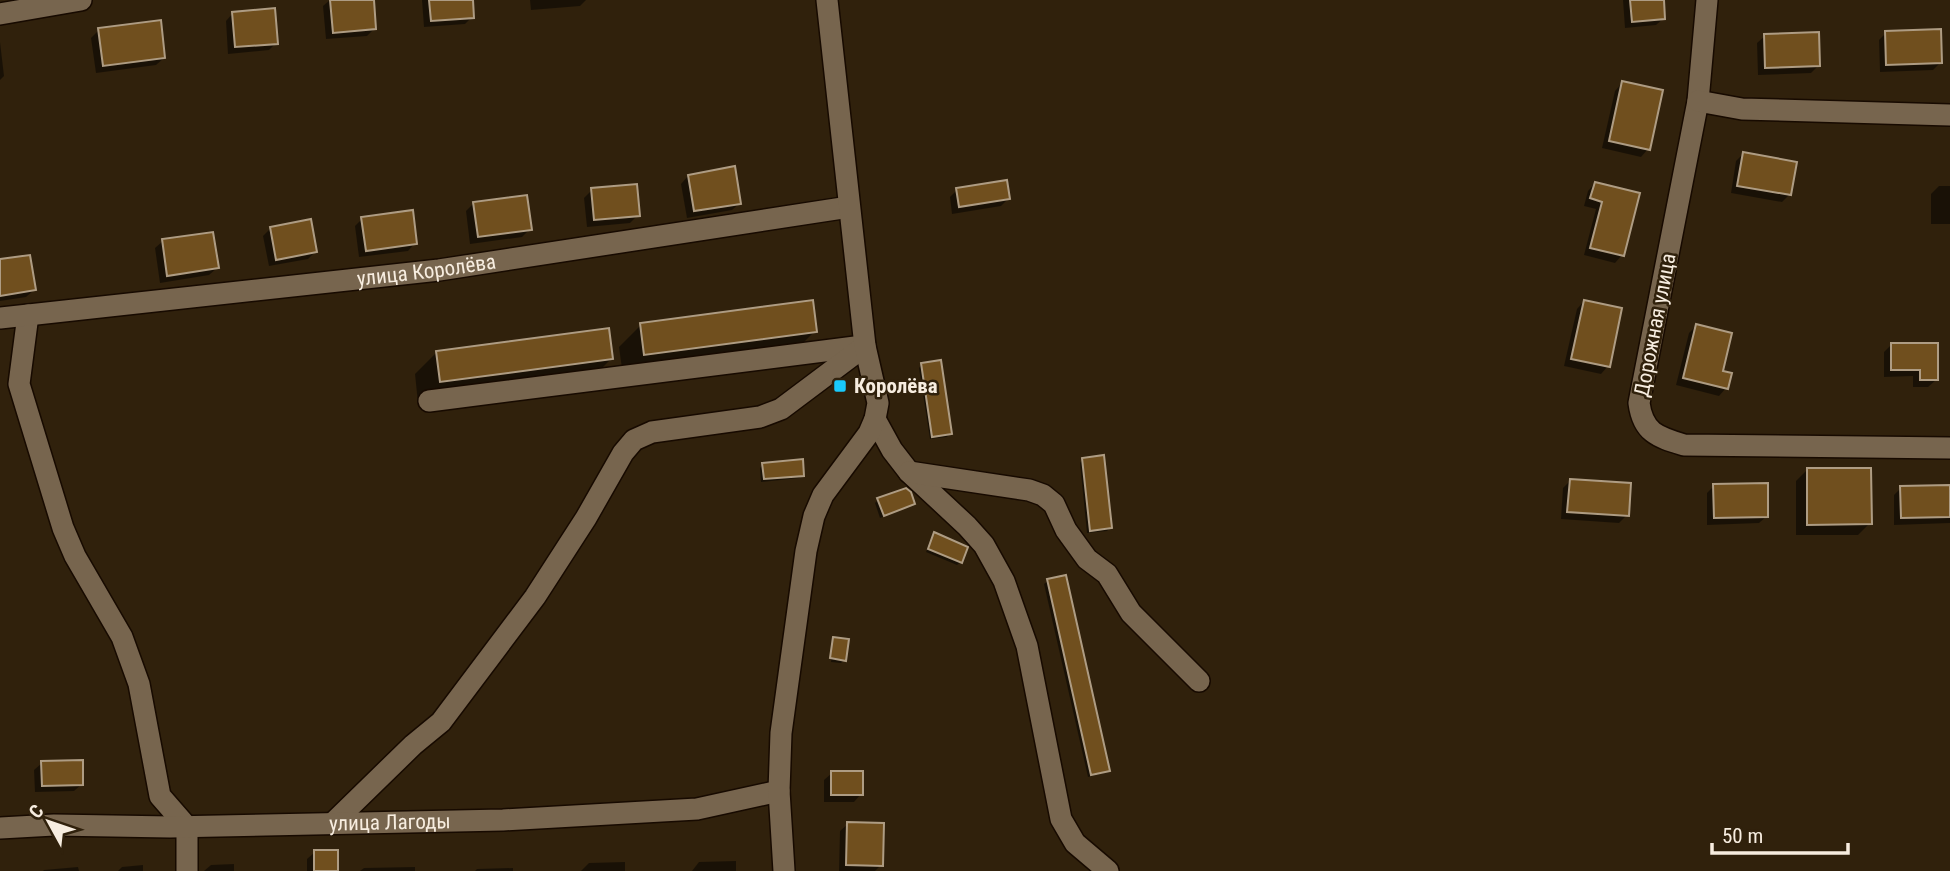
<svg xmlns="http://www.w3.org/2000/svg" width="1950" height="871" viewBox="0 0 1950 871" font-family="'Roboto Condensed',sans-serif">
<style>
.shadow{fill:#0007}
.building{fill:#704f1e;stroke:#ae9c83;stroke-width:2}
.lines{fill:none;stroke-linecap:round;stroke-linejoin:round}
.minor-casing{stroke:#170a00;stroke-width:24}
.minor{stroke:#77654e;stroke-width:21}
.poi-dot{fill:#19cafc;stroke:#30210c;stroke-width:2.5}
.labels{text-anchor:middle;stroke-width:5;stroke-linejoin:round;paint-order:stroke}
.street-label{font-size:21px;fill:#f7ede0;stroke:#30210c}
.poi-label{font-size:21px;font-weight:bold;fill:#f7ede0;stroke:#30210c;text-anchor:start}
</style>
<rect width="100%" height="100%" fill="#30210c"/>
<g class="shadow">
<path d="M330,0h42l2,29 -7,7 -41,3 -3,-33z"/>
<path d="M422,0h49l1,17 -7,7 -41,3z"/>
<path d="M530,0h56l-6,6 -49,4z"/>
<path d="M1623,0h39l2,18 -8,7 -31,3z"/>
<path d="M233,13l43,30 -7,7 -41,4 -2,-33z"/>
<path d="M99,30l65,28 -8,7 -60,8 -5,-35z"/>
<path d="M1886,33l54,30 -7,7 -53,2 -1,-32z"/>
<path d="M1765,36l53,30 -7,7 -53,2 -1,-32z"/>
<path d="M0,42l4,34 -4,4z"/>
<path d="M1622,83l26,66 -7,8 -39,-9 13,-57z"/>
<path d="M1743,154l47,40 -8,8 -51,-9 5,-32z"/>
<path d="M688,176l52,27 -8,7 -45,8 -6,-34z"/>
<path d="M1595,183l27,72 -7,8 -31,-8 12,-46 -12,-3 4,-15z"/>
<path d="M1939,186h11v38h-19v-30z"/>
<path d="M592,190l46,25 -8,8 -43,4 -3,-29z"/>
<path d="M957,190l51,9 -7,7 -49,8 -2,-17z"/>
<path d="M473,204l57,25 -8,8 -52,7 -4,-33z"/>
<path d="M362,219l53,24 -7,8 -49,6 -4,-31z"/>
<path d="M271,228l45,23 -8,8 -39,7 -6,-30z"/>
<path d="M163,241l54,27 -8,7 -49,8 -5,-35z"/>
<path d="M0,261l34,29 -8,7 -26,4z"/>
<path d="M1584,301l24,65 -7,8 -37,-8 13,-57z"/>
<path d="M641,325l174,6 -22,22 -170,23 -4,-29z"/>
<path d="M1696,326l25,46 5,16 -7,8 -43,-11 13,-52z"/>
<path d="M1891,345l45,35 -8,7h-15v-11l-29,1v-25z"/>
<path d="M437,352l174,7 -22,22 -171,22 -3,-29z"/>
<path d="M922,364l28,69 -3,4 -17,2 -11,-71z"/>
<path d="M1083,459l27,69 -3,3 -20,2 -7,-70z"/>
<path d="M763,465l40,10 -4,3 -38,4 -1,-14z"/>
<path d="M1807,470l63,53 -12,12h-62v-54z"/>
<path d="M1570,481l57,34 -8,8 -58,-4 2,-31z"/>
<path d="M1714,486l53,30 -8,7 -52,2v-32z"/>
<path d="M1950,486v37l-56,2v-30l7,-7z"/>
<path d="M878,500l35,4 -33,14 -5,-15z"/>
<path d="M935,534l26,28 -4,3 -31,-13z"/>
<path d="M1048,581l60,189 -3,3 -17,4 -44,-193z"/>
<path d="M834,638l13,2 -3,20 -3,3 -10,-1z"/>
<path d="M42,763l40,21 -8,7 -39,1 -1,-22z"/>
<path d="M832,773l29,21 -7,8h-30v-22z"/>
<path d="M848,824l33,41 -6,6h-36l1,-40z"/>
<path d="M315,852l22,19h-30v-12z"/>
<path d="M736,861v10h-44l7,-9z"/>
<path d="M625,862v9h-44l8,-8z"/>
<path d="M234,864v7h-30l7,-6z"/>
<path d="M143,865v6h-25l4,-4z"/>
<path d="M78,867l1,4h-36l1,-1z"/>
<path d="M415,867v4h-55l4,-3z"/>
<path d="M513,868v3h-38l2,-2z"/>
</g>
<g class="building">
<path d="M330,0h44l2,29 -43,4z"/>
<path d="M429,0h44l1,18 -43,3z"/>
<path d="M1630,0h34l1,19 -33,3z"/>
<path d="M275,8l3,36 -43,3 -3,-35z"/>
<path d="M161,20l4,38 -62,8 -5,-38z"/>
<path d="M1941,29l1,34 -56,2 -1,-34z"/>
<path d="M1819,32l1,34 -55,2 -1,-34z"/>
<path d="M1622,81l41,9 -13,60 -41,-9z"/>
<path d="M1743,152l54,10 -6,33 -54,-9z"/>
<path d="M735,166l6,38 -47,7 -6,-36z"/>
<path d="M1007,180l3,19 -51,8 -3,-19z"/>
<path d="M1595,182l45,11 -16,63 -34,-8 12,-46 -12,-4z"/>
<path d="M637,184l3,32 -46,4 -3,-32z"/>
<path d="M527,195l5,35 -54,7 -5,-35z"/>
<path d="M413,210l4,34 -51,7 -5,-34z"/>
<path d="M311,219l6,33 -41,8 -6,-33z"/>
<path d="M213,232l6,36 -52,8 -5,-37z"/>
<path d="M30,255l6,35 -36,6v-37z"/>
<path d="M813,300l4,32 -173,23 -4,-32z"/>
<path d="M1584,300l38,8 -12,59 -39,-8z"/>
<path d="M1696,324l36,9 -9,38 9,2 -4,16 -45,-11z"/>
<path d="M609,328l4,31 -173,23 -4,-31z"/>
<path d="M1891,343h47v37h-18v-10h-29z"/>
<path d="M941,360l11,74 -20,3 -11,-74z"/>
<path d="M1104,455l8,73 -22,3 -8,-73z"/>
<path d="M803,459l1,17 -40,3 -2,-16z"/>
<path d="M1807,468h64l1,56 -65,1z"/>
<path d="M1570,479l61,4 -2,33 -62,-4z"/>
<path d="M1768,483v34l-54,1 -1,-34z"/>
<path d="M1950,485v32l-49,1 -1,-32z"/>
<path d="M906,488l5,4 4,12 -31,12 -7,-18z"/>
<path d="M934,532l34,15 -6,16 -34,-14z"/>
<path d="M1066,575l44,196 -19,4 -44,-196z"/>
<path d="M833,637l16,2 -3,22 -16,-3z"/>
<path d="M83,760v25l-41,1 -1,-25z"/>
<rect x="831" y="771" width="32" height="24"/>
<path d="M847,822l37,1 -1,43 -37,-1z"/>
<rect x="314" y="850" width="24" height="21"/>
</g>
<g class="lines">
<defs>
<g id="minor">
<path d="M1707,0l-9,101 -59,302c4,30 19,34 45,42l266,3"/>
<path d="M0,14l81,-14"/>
<path d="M1698,101l44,8 208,6"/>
<path d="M28,315l-9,69 44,144 12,28 47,81 17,47 21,112 27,31v44"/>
<path id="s1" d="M0,318l439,-48 410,-63"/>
<path d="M429,401l434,-55"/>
<path d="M875,419l17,31 17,22 58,54 17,19 20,36 23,65 34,173 14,24 33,28"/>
<path d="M909,472l120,18 14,5 11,9 12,26 21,29 20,15 24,39 68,68"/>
<path d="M333,823l80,-78 28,-23 94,-125 51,-79 37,-65 11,-13 18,-8 108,-15 21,-8 84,-63"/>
<path id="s2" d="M0,828l54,-3 116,2 333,-7 194,-11 82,-18"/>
<path d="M784,871l-5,-80 2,-58 25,-182 8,-35 9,-21 46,-62 6,-14 3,-16 -13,-57 -38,-346"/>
</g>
</defs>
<use href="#minor" class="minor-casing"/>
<use href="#minor" class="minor"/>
</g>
<rect class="poi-dot" x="833" y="379" width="14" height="14" rx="3.5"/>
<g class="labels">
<g class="street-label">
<text dy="7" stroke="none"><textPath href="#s1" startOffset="429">улица Королёва</textPath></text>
<text transform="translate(1655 325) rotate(-79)" y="7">Дорожная улица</text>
<text dy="7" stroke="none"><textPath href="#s2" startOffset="390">улица Лагоды</textPath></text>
</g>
<g class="poi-label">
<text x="854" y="393">Королёва</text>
</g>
</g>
<g transform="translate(49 822) rotate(310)" stroke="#30210c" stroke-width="5" paint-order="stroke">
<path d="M0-5L12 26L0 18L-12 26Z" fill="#f7ede0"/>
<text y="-10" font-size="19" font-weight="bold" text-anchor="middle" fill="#f7ede0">С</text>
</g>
<path d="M1712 843v10h136v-10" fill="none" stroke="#f7ede0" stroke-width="3.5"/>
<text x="1722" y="843" font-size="21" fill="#f7ede0" stroke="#30210c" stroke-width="5" paint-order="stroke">50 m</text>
</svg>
